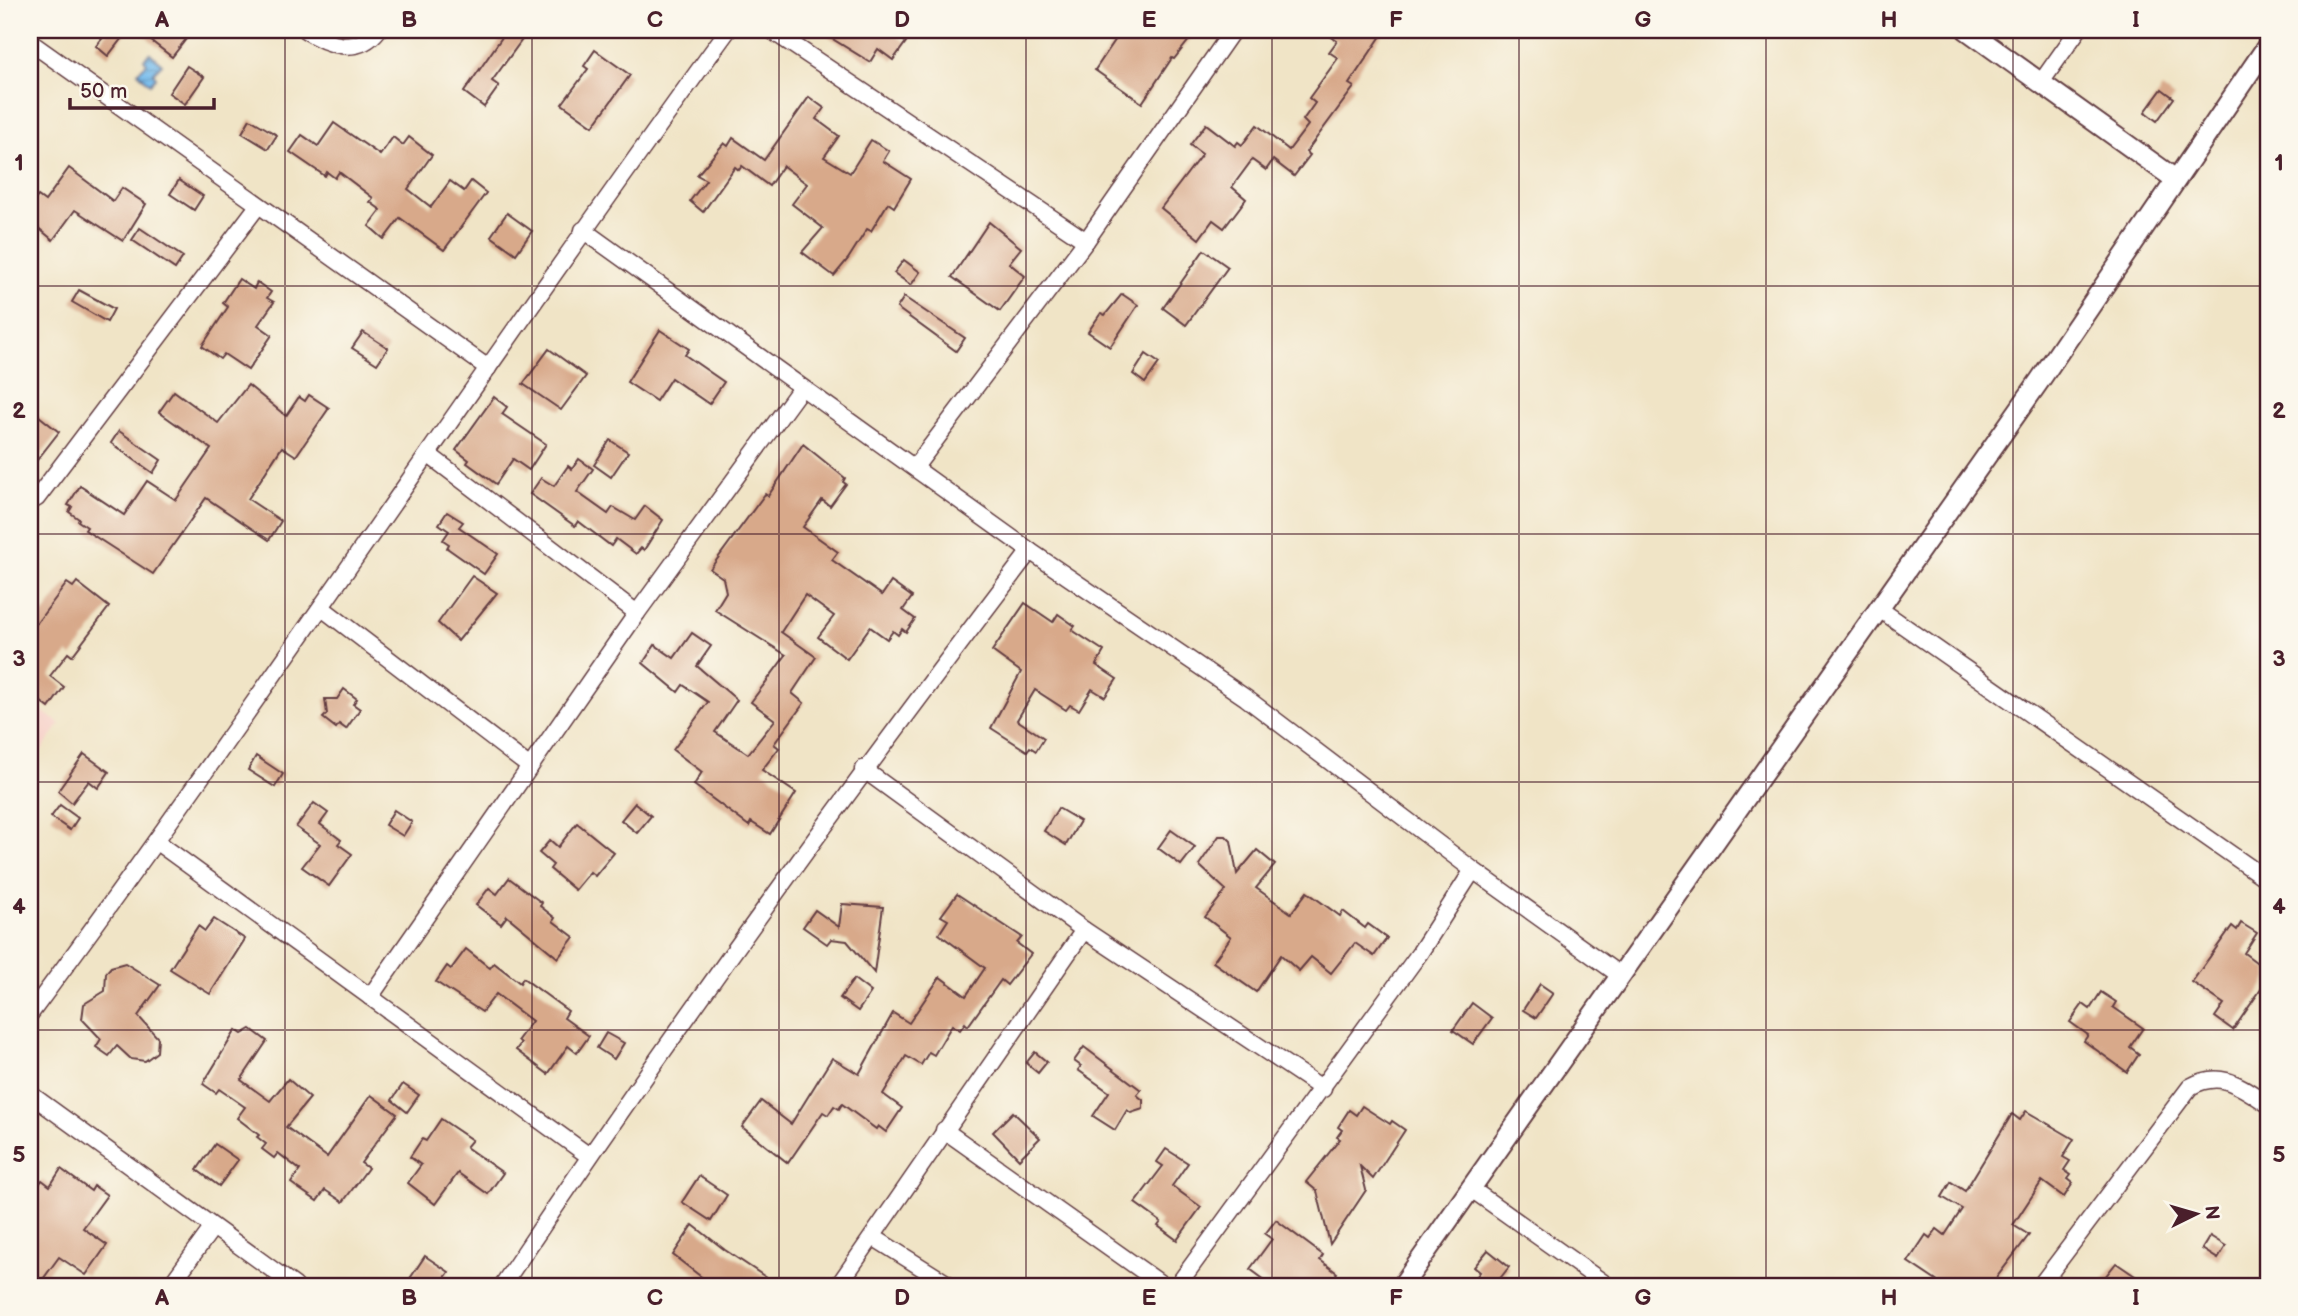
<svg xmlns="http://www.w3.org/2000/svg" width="2298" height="1316" viewBox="0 0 2298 1316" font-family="'Balsamiq Sans',sans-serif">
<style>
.built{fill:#f7d1c9}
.water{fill:url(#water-rules);stroke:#606e8c;stroke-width:2}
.building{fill:#d8a98a}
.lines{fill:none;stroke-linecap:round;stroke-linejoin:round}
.minor-casing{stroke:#633d42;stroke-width:19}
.tertiary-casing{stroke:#633d42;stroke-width:23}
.minor{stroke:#fff;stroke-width:16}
.tertiary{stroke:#fff;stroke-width:19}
.grid{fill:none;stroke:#4a1f2b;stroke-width:2;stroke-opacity:0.55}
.neatline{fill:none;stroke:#4a1f2b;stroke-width:2.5}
.grid-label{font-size:23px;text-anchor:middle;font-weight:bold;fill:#4a1f2b}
</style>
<defs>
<pattern id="water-rules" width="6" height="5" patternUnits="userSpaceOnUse" patternTransform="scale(1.75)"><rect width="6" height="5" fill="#76bced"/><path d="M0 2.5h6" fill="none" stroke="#6398c0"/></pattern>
</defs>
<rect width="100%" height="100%" fill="#fbf7ec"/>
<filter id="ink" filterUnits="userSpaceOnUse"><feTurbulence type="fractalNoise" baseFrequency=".0143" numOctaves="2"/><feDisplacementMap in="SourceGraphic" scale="14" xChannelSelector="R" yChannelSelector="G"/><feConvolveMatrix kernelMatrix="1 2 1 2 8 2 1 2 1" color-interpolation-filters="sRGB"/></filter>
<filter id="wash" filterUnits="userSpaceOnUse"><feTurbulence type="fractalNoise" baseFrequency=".00686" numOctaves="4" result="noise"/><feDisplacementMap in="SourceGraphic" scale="28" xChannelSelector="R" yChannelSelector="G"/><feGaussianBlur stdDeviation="1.57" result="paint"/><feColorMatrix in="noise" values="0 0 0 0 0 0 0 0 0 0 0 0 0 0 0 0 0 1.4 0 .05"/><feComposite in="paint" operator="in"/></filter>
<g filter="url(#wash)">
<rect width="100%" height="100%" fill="#f0e4c6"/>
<path class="built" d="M30,702l30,22 -30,43z"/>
<path class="water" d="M150,53l12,11 -9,9 3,4 -6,7 -12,-12 9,-9 -3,-4z"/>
<g id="blocks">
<g class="building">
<path d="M109,30h19l-20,26 -12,-10z"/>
<path d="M137,30h56l-21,27z"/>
<path d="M507,30h22l-37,51 7,5 -15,21 -20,-15z"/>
<path d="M818,30h67l21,12 -13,18 -15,-11 -8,13z"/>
<path d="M1122,30h75l-23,29 -2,-1 -30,45 -47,-33z"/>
<path d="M1322,30h63l-36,54 5,3 -48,65 4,3 -16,21 -21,-16 -7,10 -14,-10 -20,27 14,12 -22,29 -11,-8 -14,19 -38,-31 41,-54 -12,-9 16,-21 29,22 3,-4 4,3 15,-20 32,25 19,-25 -5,-5 12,-17 -6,-5 29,-40 -9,-6 8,-11z"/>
<path d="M595,50l35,25 -37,51 -31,-22 26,-35 -4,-3z"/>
<path d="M187,66l17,11 -19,27 -16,-11z"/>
<path d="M2162,89l12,9 -17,23 -12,-9z"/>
<path d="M809,97l15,11 -8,11 23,17 -15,21 26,16 21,-33 18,11 -6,10 28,18 -17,28 -6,-4 -17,28 -4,-2 -19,30 -14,17 -32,-24 21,-24 -31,-24 15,-20 -24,-18 -14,20 -27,-20 -3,4 -4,-3 -32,45 -13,-11 16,-21 -9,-5 27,-32 4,3 5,-8 31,22z"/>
<path d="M250,119l27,16 -9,14 -26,-16z"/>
<path d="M334,123l46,32 13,-18 10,8 6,-8 23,18 -24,34 23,18 19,-26 14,10 7,-10 15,12 -42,57 -44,-32 -16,21 -15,-13 12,-16 -11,-8 3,-4 -34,-26 -4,6 -8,-6 -2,4 -35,-24 12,-17 16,11z"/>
<path d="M69,168l44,33 9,-13 24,16 -23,37 -48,-31 -22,30 -23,-19v-14l8,-11 7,5z"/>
<path d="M179,180l24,16 -9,14 -24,-16z"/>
<path d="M507,213l25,18 -16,23 -25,-18z"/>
<path d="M989,222l32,26 -12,15 16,13 -25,35 -48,-34z"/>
<path d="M140,228l43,29 -8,12 -43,-29z"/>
<path d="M1204,250l24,17 -42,58 -23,-17z"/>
<path d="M904,260l16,12 -9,13 -17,-12z"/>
<path d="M239,279l15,10 3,-7 14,10 -4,6 7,4 -16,23 14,10 -24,35 -24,-16 -4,5 -18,-13 26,-39 -5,-4z"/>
<path d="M79,290l35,19 -7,13 -35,-20z"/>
<path d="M1122,294l16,11 -28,42 -22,-15 13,-19 4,2z"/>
<path d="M904,297l61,41 -9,13 -59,-43z"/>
<path d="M660,330l29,19 -4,6 39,27 -15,22 -38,-26 -15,23 -29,-19z"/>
<path d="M363,332l25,16 -11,16 -25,-16z"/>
<path d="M549,349l37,27 -25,34 -38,-26z"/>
<path d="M1146,354l13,9 -14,20 -12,-9z"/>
<path d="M248,385l38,31 13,-19 6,4 4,-6 20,13 -33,48 -14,-9 -34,52 33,22 -12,19 -63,-42 -53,76 -68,-44 2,-3 -9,-6 1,-2 -10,-7 3,-5 -4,-2 12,-19 44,29 23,-34 29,19 35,-51 -52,-37 15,-21 44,32z"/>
<path d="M494,397l13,10 -5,7 44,30 -17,26 -16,-11 -17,25 -29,-21 2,-3 -13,-10z"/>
<path d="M39,416l20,16 -29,37v-41z"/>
<path d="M119,431l42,29 -8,13 -42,-30z"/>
<path d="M610,440l18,12 -17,25 -17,-12z"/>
<path d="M803,444l42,34 -2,4 3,2 -16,22 -8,-6 -19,27 35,25 -6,8 50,35 9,-13 21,15 -9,13 12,9 -9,13 -4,-3 -4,6 -5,-4 -6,8 -17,-12 -23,32 -29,-22 16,-21 -29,-21 -24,37 35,25 -24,36 12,10 -30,41 5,4 -17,22 34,23 -26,41 -19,-12 -2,4 -55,-41 8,-13 -29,-22 35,-48 -25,-17 -5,7 -35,-29 12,-18 19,13 18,-25 19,13 -14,20 40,34 -22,32 33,22 27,-34 -24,-18 35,-47 -71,-45 11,-18 -3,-14 -13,-9 55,-75 3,2z"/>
<path d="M579,459l14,10 -16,23 31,22 5,-7 22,13 10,-14 18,14 -19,30 -3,-2 -5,6 -20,-15 -5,7 -33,-25 -3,5 -45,-32 11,-16 13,8 14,-20 4,3z"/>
<path d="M447,512l16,10 -4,5 39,27 -14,20 -37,-26 2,-4 -6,-4 6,-9 -10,-7z"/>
<path d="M472,576l25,17 -39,48 -20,-18z"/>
<path d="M77,582l32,25 -37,49 -4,-3 -18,23 14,11 -15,21 -19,-15v-61l37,-49 6,4z"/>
<path d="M1025,603l28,19 5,-8 17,12 -3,4 32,21 -8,14 21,14 -12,18 -13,-8 -13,21 -9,-5 -4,5 -31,-20 -18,30 27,18 -8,13 -6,-4 -3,4 -36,-23 30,-56 -29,-21z"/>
<path d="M344,689l13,10 -4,5 7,5 -14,20 -7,-5 -3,4 -13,-10 4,-4 -2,-15h12z"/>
<path d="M84,754l25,18 -11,16 -9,-7 -17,22 -14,-12z"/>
<path d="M256,756l27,18 -8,13 -27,-17z"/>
<path d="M314,803l14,10 -8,11 21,16 -3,4 14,10 -23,32 -27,-19 18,-23 -24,-17z"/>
<path d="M635,803l16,13 -14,17 -16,-13z"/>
<path d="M60,805l18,13 -8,12 -19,-13z"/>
<path d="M1058,808l22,13 -14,24 -22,-14z"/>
<path d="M394,810l18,12 -9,14 -18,-11z"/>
<path d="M577,823l37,30 -19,23 -5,-4 -15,18 -25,-21 3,-4 -14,-12 11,-13 8,7z"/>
<path d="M1171,830l24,17 -14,18 -23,-17z"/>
<path d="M1219,836h7l5,5 6,33 20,-24 18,15 -19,23 35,25 16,-21 33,24 3,-5 22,17 3,-4 19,14 -13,18 -19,-13 -24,30 -20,-16 -12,14 -18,-16 -25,37 -43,-30 18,-25 -26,-20 21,-27 -27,-25z"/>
<path d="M509,878l33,25 -2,3 15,12 -2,3 21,16 -16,21 -51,-42 -6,8 -25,-19 13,-17 8,6z"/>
<path d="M957,894l65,43 -5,6 14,11 -24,31 -6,-5 -33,46 -3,-3 -5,7 -8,-5 -18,30 -5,-3 -8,13 -15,-9 -23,38 19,14 -16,24 -8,-6 -2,3 -34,-25 -3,5 -5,-3 -6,9 -5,-3 -35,51 -46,-36 19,-26 30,23 41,-66 27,16 34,-61 16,10 31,-46 26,19 19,-28 -46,-34 9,-14 -7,-4z"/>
<path d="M842,904l41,3 -9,66 -27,-32 -16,-2 -4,5 -24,-17 12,-17 24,17z"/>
<path d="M214,919l31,20 -35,55 -40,-25 28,-43 7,5z"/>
<path d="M2241,923l16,10 -13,20 24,18v8l-35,51 -18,-13 9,-13 -32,-22 40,-56 5,4z"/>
<path d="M466,949l24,19 4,-5 26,20 3,-5 45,33 -4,7 25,18 -12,17 -9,-7 -20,28 -32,-24 5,-7 -3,-3 14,-19 -36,-27 -14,18 -46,-30 11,-16 4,3z"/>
<path d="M125,963l35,22 -22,31 20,22 -1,14 -12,9 -14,-2 -14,-13 -8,10 -13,-9 5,-8 -19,-20 2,-15 21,-13 1,-18 5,-6z"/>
<path d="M854,979l17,13 -13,19 -18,-13z"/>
<path d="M1540,984l13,9 -17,25 -13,-8z"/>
<path d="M2101,992l15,10 -3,5 30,21 -13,19 9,7 -12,18 -43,-31 4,-6 -18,-13 13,-18 7,5z"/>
<path d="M1472,1003l20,15 -19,26 -20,-14z"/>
<path d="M251,1029l16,12 -26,39 29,21 18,-22 22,19 -24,29 41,30 44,-62 26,19 -36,49 7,5 -25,34 -18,-12 -8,11 -26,-18 9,-13 -22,-17 -4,5 -12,-9 4,-5 -9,-7 2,-2 -22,-17 8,-11 -26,-18 -3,4 -13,-9 33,-54 6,4z"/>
<path d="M606,1033l18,10 -10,16 -17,-11z"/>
<path d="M1084,1047l57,43 -4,5 6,5v9l-12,4 -4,-3 -12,20 -22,-14 16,-24 -31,-22 3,-4 -7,-5z"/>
<path d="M1035,1052l12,10 -9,11 -12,-10z"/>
<path d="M403,1084l16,11 -12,17 -15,-12z"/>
<path d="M1362,1106l28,18 2,-3 13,9 -32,49 -13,-13 6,24 -36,54 -13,-53 -11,-9 34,-43 -3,-2 5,-7 -4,-3 11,-17 7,5z"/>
<path d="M2026,1111l48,28 -11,18 7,4 -6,9 7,5 -3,4 5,4 -9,14 -22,-16 -29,44 16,10 -39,51h-46l-36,-24 18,-27 4,3 7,-9 8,6 17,-26 -20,-12 9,-15 14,9 47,-77 8,6z"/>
<path d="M1013,1112l27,26 -21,21 -26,-27z"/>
<path d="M441,1119l31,21 -6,7 37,26 -15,21 -30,-21 -23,31 -27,-21 13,-18 -11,-8 12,-18 4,2z"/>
<path d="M215,1144l23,16 -19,26 -22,-16z"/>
<path d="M1166,1149l22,14 -16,23 29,21 -24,33 -19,-14 3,-4 -26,-19 28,-37 -6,-4z"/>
<path d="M61,1169l30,22 3,-5 13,9 -24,33 24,17 -21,30 -27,-18 -21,29h-8v-72l6,-9 -6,-7 12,-18 8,6z"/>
<path d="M699,1176l28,19 -16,26 -29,-19z"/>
<path d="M1276,1220l47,35 -3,5 17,13 -10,13h-54l-23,-17 22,-30 -7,-5z"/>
<path d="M693,1225l32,25 54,36h-66l-40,-31z"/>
<path d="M2210,1236l16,10 -8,13 -16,-10z"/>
<path d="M1488,1250l21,17 -15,19h-25l11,-14 -6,-5z"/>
<path d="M425,1256l24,16 -10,14h-34z"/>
<path d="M2116,1263l19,13 -8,10h-29z"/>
</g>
</g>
</g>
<g filter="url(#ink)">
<use href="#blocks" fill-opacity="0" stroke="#633d42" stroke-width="2"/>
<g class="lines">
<defs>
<g id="minor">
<path d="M305,30c22,15 53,26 73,0"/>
<path d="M771,30l315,211"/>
<path d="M30,42l458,326"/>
<path d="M2042,81l36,-51"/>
<path d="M583,230l447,321 216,147 227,172 148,106"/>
<path d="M429,455l208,158"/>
<path d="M915,467l171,-226 147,-211"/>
<path d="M30,502l7,-4 220,-291"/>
<path d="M322,608l208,159"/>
<path d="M1878,608l390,272"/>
<path d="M863,769l221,161 239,159"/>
<path d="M157,842l432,314"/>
<path d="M370,997l267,-384 164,-225"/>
<path d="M30,1014c239,-323 461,-659 698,-984"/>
<path d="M30,1094l265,192"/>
<path d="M944,1130l220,156"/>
<path d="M1470,1188l138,98"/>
<path d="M873,1237l78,49"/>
<path d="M170,1286l43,-59"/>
<path d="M502,1286c168,-251 345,-495 528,-735"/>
<path d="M838,1286l246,-356"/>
<path d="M1177,1286l242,-332 54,-84"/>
<path d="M2040,1286l150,-199c32,-18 51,0 78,17"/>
</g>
<g id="tertiary">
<path d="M1967,30l208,149"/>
<path d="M1402,1286l638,-906 228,-335"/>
</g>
</defs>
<use href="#minor" class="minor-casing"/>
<use href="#tertiary" class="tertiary-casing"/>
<use href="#minor" class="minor"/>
<use href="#tertiary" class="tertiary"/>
</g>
</g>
<path class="grid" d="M285,30v1256M532,30v1256M779,30v1256M1026,30v1256M1272,30v1256M1519,30v1256M1766,30v1256M2013,30v1256M30,286h2238M30,534h2238M30,782h2238M30,1030h2238"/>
<rect width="2298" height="1316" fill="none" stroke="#fbf7ec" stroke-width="77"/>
<g transform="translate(2196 1214) rotate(85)" stroke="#fbf7ec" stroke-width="5" paint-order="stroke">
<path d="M0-5L12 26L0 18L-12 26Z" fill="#4a1f2b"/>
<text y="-10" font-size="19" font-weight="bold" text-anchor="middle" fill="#4a1f2b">N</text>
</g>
<path d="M70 98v10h144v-10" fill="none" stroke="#4a1f2b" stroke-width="3.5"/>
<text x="80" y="98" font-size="21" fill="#4a1f2b" stroke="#fbf7ec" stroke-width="5" paint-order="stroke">50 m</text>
<rect x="38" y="38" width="2222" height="1240" class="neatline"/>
<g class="grid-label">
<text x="162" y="27">A</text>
<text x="409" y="27">B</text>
<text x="655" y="27">C</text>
<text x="902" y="27">D</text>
<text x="1149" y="27">E</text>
<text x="1396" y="27">F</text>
<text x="1643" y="27">G</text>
<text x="1889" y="27">H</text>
<text x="2136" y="27">I</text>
<text x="19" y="170">1</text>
<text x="2279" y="170">1</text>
<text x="19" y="418">2</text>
<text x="2279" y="418">2</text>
<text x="19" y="666">3</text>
<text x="2279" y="666">3</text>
<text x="19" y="914">4</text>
<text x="2279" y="914">4</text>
<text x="19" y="1162">5</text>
<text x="2279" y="1162">5</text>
<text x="162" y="1305">A</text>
<text x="409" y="1305">B</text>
<text x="655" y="1305">C</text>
<text x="902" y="1305">D</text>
<text x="1149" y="1305">E</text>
<text x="1396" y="1305">F</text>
<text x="1643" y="1305">G</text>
<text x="1889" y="1305">H</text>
<text x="2136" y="1305">I</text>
</g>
</svg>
